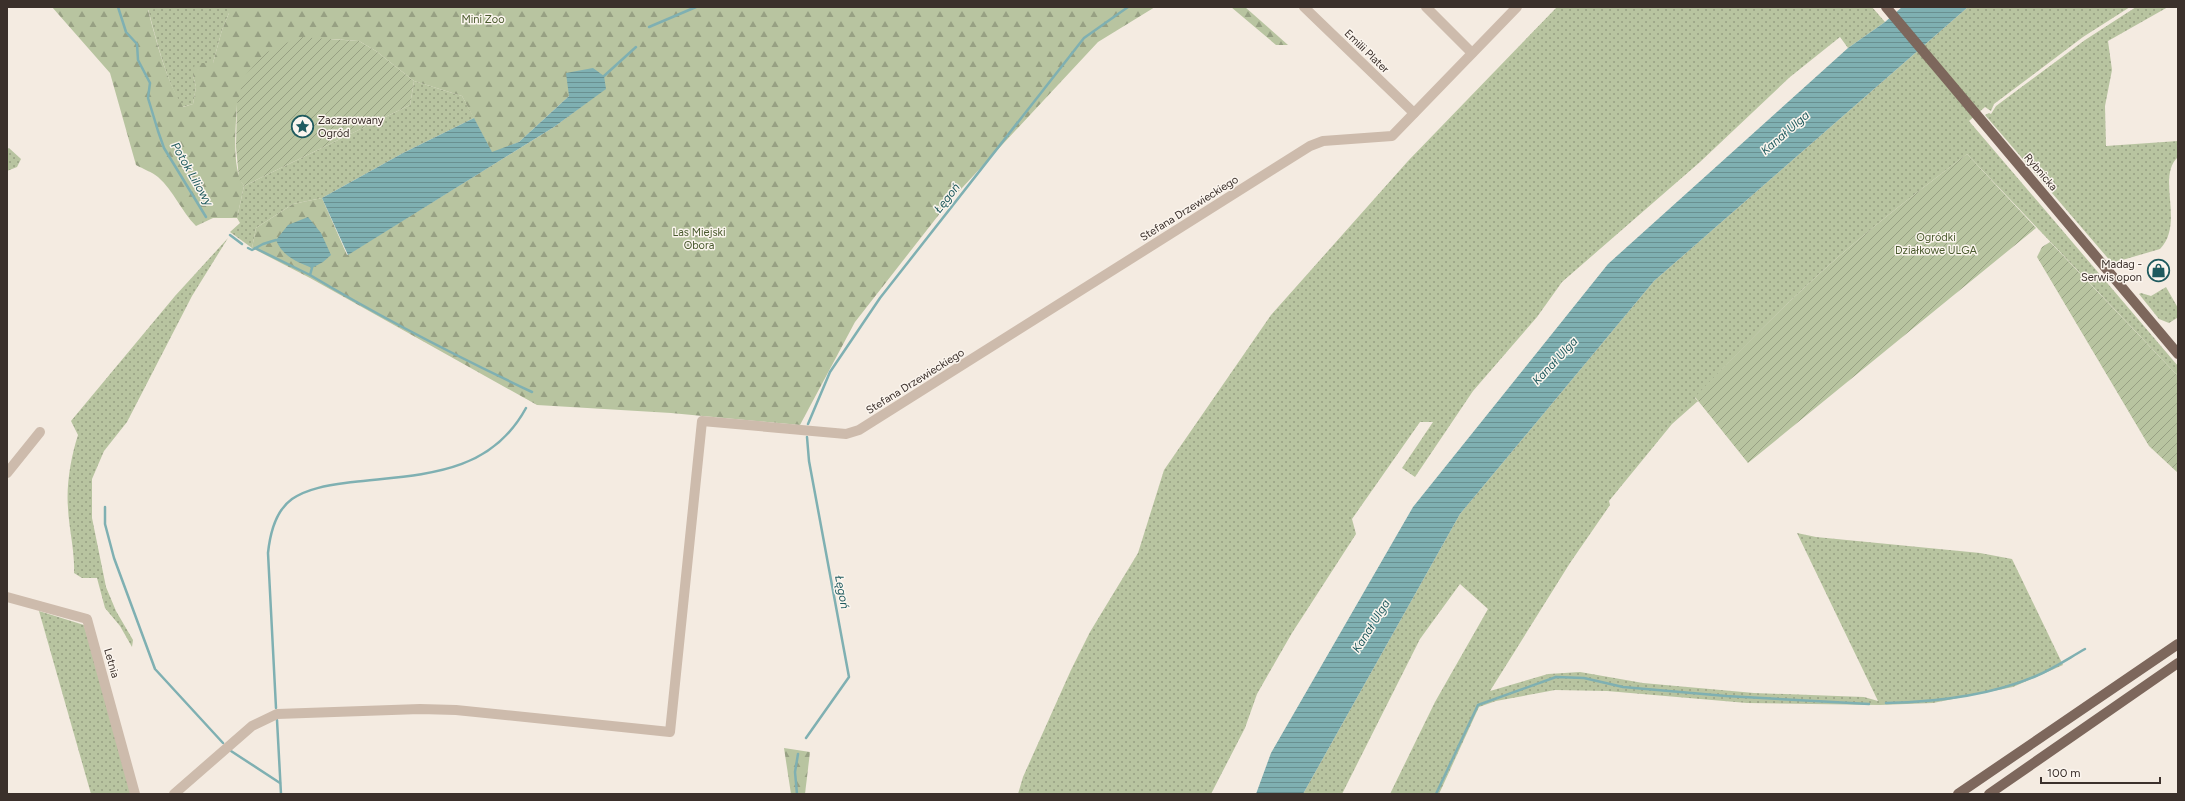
<svg xmlns="http://www.w3.org/2000/svg" width="2185" height="801" viewBox="0 0 2185 801" font-family="Figtree,sans-serif">
<style>
.grass{fill:url(#grass-dots)}
.forest{fill:url(#forest-firs)}
.garden{fill:url(#garden-furrows)}
.water{fill:url(#water-rules)}
.lines{fill:none;stroke-linecap:round;stroke-linejoin:round}
.stream{stroke:#7fb0b2;stroke-width:2.5}
.minor{stroke:#cdbbac;stroke-width:10}
.major{stroke:#7d675c;stroke-width:10}
.labels{text-anchor:middle;stroke-width:3;stroke-linejoin:round;paint-order:stroke}
.park-label{font-size:11px;fill:#4a5a2e;stroke:#fbf5ee}
.street-label{font-size:11px;fill:#3b302b;stroke:#fbf5ee}
.poi-label{font-size:11px;fill:#3b302b;stroke:#fbf5ee;text-anchor:start}
.water-label{font-size:12px;font-style:italic;fill:#1f5a5e;stroke:#fbf5ee}
</style>
<defs>
<pattern id="grass-dots" width="8" height="8" patternUnits="userSpaceOnUse"><rect width="8" height="8" fill="#b8c4a0"/><path d="M2 2h.1M6 6h.1" fill="none" stroke="#97a083" stroke-width="1.8" stroke-linecap="round"/></pattern>
<pattern id="forest-firs" width="22" height="20" patternUnits="userSpaceOnUse"><rect width="22" height="20" fill="#b8c4a0"/><path d="M5 1l3.5 6h-7zM16 11l3.5 6h-7z" fill="#97a083"/></pattern>
<pattern id="garden-furrows" width="10" height="10" patternUnits="userSpaceOnUse"><rect width="10" height="10" fill="#b8c4a0"/><path d="M-1 1l2-2M0 10L10 0M9 11l2-2" fill="none" stroke="#97a083"/></pattern>
<pattern id="water-rules" width="6" height="5" patternUnits="userSpaceOnUse"><rect width="6" height="5" fill="#7fb0b2"/><path d="M0 2.5h6" fill="none" stroke="#699091"/></pattern>
</defs>
<rect width="100%" height="100%" fill="#f4ebe1"/>
<g class="grass">
<path d="M174,7h55v6l-7,17 -9,33 -20,12 3,12 -3,17 -11,3c-17,-30 -25,-65 -34,-98z"/>
<path d="M1557,7h315l13,15 -37,26 -8,-11 -50,40 -90,85 -138,120 -25,35 -64,74 -58,86 -13,-9 31,-46h-13l-68,97 4,15 -64,99 -35,61 -12,34 -34,66h-193l5,-17 48,-107 19,-38 48,-79 26,-83 107,-155 137,-154z"/>
<path d="M1968,7h162l-47,30 -89,67 -3,7 -6,-4 -16,14 209,245v10l-211,-222c-51,39 -102,78 -149,121 -43,39 -83,80 -123,123l3,3 -26,23 -63,77 1,4 -40,58 -80,128 58,-17 32,-2 63,11 111,10 110,4 14,4 -81,-168 19,4 164,16 32,6 51,106 -50,22 -80,16 -53,2 -133,-2 -140,-12 -52,-1 -59,11 -17,6 -40,87h-49l45,-92 53,-93 -28,-25 -40,55 -78,155h-39l157,-280 194,-233z"/>
<path d="M2136,7h32l-60,34 4,29 -7,36 1,40 72,-5v16c-22,20 7,66 -18,92l-48,14 -127,-148 4,-2 2,1 5,-8 89,-66z"/>
<path d="M414,81l48,15 12,22 -71,35 -81,45 -29,6 -37,24 -4,20 -22,-16 10,-9 -3,-5 7,-32 166,-81z"/>
<path d="M9,148l12,11 -4,8 -10,4v-22z"/>
<path d="M228,238l-36,58 -65,126 -23,29 -12,28v39l14,69 10,24 17,29 -1,7 -12,-21 -15,-18 -8,-30h-15l-8,-5c1,-22 -5,-43 -6,-65 -2,-22 3,-52 10,-73l-7,-14 104,-125z"/>
<path d="M2166,287l12,21 -1,10 -8,5 -10,-4 -20,-25 2,-1 10,3z"/>
<path d="M39,611l45,14 47,169h-40z"/>
</g>
<g class="forest">
<path d="M52,7h121l-25,3c9,33 17,68 35,97l10,-3 3,-17 -3,-12 2,-12h18l9,-33 7,-17v-6h926l-57,35 -150,161 -93,119 -55,103 -129,-12 -134,-8 -227,-127 -58,-30 4,-20 37,-24 29,-6 25,57 207,-128 51,-38 -36,7 -50,46 -27,11 -30,-57 -48,-15 -38,-30 -17,-10 -27,-2 -95,65c-1,22 -6,65 7,82l-7,32h-24l-17,8c-15,-15 -22,-35 -38,-49 -6,-5 -15,-8 -22,-12l-26,-92z"/>
<path d="M1231,7h14l43,38h-12z"/>
<path d="M784,748l26,4 -5,42h-14z"/>
</g>
<g class="garden">
<path d="M299,37l60,4 17,10 38,30 -4,24 -166,81 -5,-7 -3,-32 1,-43 7,-27 21,-24z"/>
<path d="M1967,154l69,74 -288,235 -53,-66c40,-42 80,-83 123,-122 47,-43 98,-82 149,-121z"/>
<path d="M2050,242l128,134v97l-29,-27 -112,-189 5,-10z"/>
</g>
<g class="water">
<path d="M1902,7h66l-314,274 -194,233 -157,280h-47l15,-41 142,-246 195,-243 240,-216 37,-26z"/>
<path d="M593,68l11,8 2,13 -52,38 -206,128 -26,-57 81,-45 71,-35 18,34 27,-10 50,-46 -3,-23z"/>
<path d="M308,217l13,16 10,22 -8,7 -11,6c-15,-6 -30,-12 -36,-28l12,-15z"/>
</g>
<g class="lines">
<g class="stream">
<path d="M118,7l8,25 11,12 1,16 12,23 -2,15 10,33 6,17 42,69"/>
<path d="M649,27l47,-20"/>
<path d="M604,76l32,-29"/>
<path d="M230,235l12,9"/>
<path d="M248,248l4,2 11,-6 13,-4"/>
<path d="M255,248l55,27"/>
<path d="M312,268l-2,7c72,43 146,81 222,117"/>
<path d="M808,424l22,-52 50,-74 204,-260 44,-31"/>
<path d="M105,507v17l9,34 41,111 68,74"/>
<path d="M1886,703c51,-1 103,-7 150,-27 17,-7 33,-18 49,-27"/>
<path d="M276,708l-8,-155c2,-19 7,-42 24,-54 18,-12 40,-14 61,-17 68,-8 136,-6 173,-74"/>
<path d="M277,720l4,74"/>
<path d="M806,738l43,-61 -40,-216 -2,-24"/>
<path d="M231,751l49,32"/>
<path d="M797,794l-2,-22 3,-18"/>
<path d="M1436,794l42,-89 78,-28 28,1 39,9 103,9 143,8"/>
</g>
<g class="minor">
<path d="M1304,7l110,106"/>
<path d="M1426,7l46,46"/>
<path d="M7,473l33,-41"/>
<path d="M7,597l80,22 48,175"/>
<path d="M174,794l78,-68 25,-12 143,-5 36,1 214,22 32,-311 144,13 13,-4 451,-284 13,-5 69,-5 125,-129"/>
</g>
<g class="major">
<path d="M1886,7l292,347"/>
<path d="M1958,794l220,-150"/>
<path d="M1989,794l189,-131"/>
</g>
</g>
<defs>
<symbol id="sight-ring" viewBox="-11 -11 22 22"><circle r="9.5" fill="#fbf5ee" stroke="#1f5a5e" stroke-width="1.5"/><path d="M0-6L1.8-2.2L6-1.7L2.9 1.2L3.7 5.4L0 3.3L-3.7 5.4L-2.9 1.2L-6-1.7L-1.8-2.2Z" fill="#1f5a5e"/></symbol>
<symbol id="shop-ring" viewBox="-11 -11 22 22"><circle r="9.5" fill="#fbf5ee" stroke="#1f5a5e" stroke-width="1.5"/><path d="M-5-2.5h2.3a2.7 3.5 0 0 1 5.4 0H5L5.5 6h-11ZM-1.5-2.5h3a1.5 2.3 0 0 0-3 0Z" fill="#1f5a5e"/></symbol>
</defs>
<g fill-rule="evenodd">
<use href="#sight-ring" x="290" y="114" width="25" height="25"/>
<use href="#shop-ring" x="2146" y="258" width="25" height="25"/>
</g>
<g class="labels">
<g class="park-label">
<text x="483" y="23">Mini Zoo</text>
<text x="699" y="236">Las Miejski<tspan x="699" dy="13">Obora</tspan></text>
<text x="1936" y="241">Ogródki<tspan x="1936" dy="13">Działkowe ULGA</tspan></text>
</g>
<g class="street-label">
<text transform="translate(1367 51) rotate(44)" y="4">Emilii Plater</text>
<text transform="translate(2041 172) rotate(50)" y="4">Rybnicka</text>
<text transform="translate(1189 208) rotate(-32)" y="4">Stefana Drzewieckiego</text>
<text transform="translate(915 381) rotate(-32)" y="4">Stefana Drzewieckiego</text>
<text transform="translate(112 663) rotate(74)" y="4">Letnia</text>
</g>
<g class="poi-label">
<text x="318" y="124">Zaczarowany<tspan x="318" dy="13">Ogród</tspan></text>
<text x="2142" y="268" text-anchor="end">Madag -<tspan x="2142" dy="13">Serwis opon</tspan></text>
</g>
<g class="water-label">
<text transform="translate(1785 133) rotate(-41)" y="4">Kanał Ulga</text>
<text transform="translate(192 174) rotate(60)" y="4">Potok Liliowy</text>
<text transform="translate(947 198) rotate(-52)" y="4">Łęgoń</text>
<text transform="translate(1555 361) rotate(-47)" y="4">Kanał Ulga</text>
<text transform="translate(842 592) rotate(79)" y="4">Łęgoń</text>
<text transform="translate(1371 626) rotate(-58)" y="4">Kanał Ulga</text>
</g>
</g>
<rect width="2185" height="801" fill="none" stroke="#3b302b" stroke-width="16"/>
<path d="M2041 777v6h119v-6" fill="none" stroke="#3b302b" stroke-width="2"/>
<text x="2047" y="777" font-size="12" fill="#3b302b" stroke="#fbf5ee" stroke-width="3" paint-order="stroke">100 m</text>
</svg>
